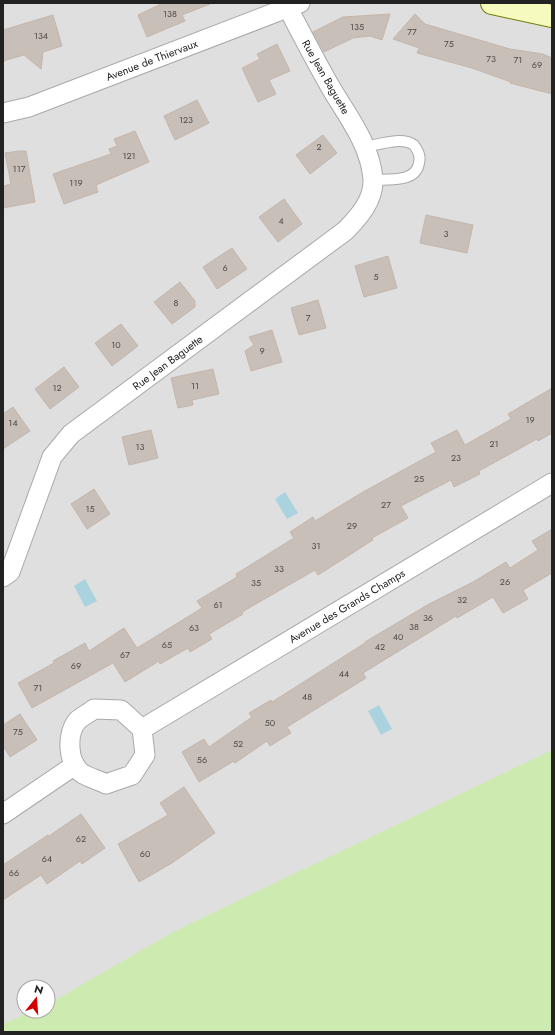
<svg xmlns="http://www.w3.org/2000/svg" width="555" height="1035" viewBox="0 0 555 1035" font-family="Jost,sans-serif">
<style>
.residential{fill:#e0dfdf;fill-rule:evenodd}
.grass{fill:#cdebb0}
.water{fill:#aad3df}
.building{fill:#c7bfb8;stroke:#c4b6ab}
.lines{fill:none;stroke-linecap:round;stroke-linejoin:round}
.lane-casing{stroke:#a9a9a9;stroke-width:12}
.street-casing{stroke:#a9a9a9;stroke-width:21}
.secondary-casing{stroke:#707d05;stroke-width:24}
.lane{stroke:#fff;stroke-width:10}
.street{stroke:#fff;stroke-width:19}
.secondary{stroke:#f7fabf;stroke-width:22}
.labels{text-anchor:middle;stroke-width:3;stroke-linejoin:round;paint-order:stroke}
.number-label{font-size:9px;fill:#4b4948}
.street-label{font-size:11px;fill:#222;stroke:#fff}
</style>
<rect width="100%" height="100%" fill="#f2efe9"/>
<path class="residential" d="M3,3h549v1029h-549zM24,987h24v24h-24z"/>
<path class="grass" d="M552,750v282h-549v-8l30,-13h15v-7l127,-73z"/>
<g class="water">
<path d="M285,492l13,21 -11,6 -12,-20z"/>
<path d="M85,579l12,22 -12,6 -11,-21z"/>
<path d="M379,705l13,24 -11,6 -13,-24z"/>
</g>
<g class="building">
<path d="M163,3h47v1l-28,11 3,6 -38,16 -9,-22z"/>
<path d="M390,14l-8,26 -12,-4 -17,2 -29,14 -11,-20 30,-15z"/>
<path d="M415,14l10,10 85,25 33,5 9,4v36l-42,-11 1,-1 -39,-14 -55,-15 2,-5 -26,-9z"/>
<path d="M53,15l9,31 -19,6 -2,17 -17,-14 -21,6v-31z"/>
<path d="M277,44l13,27 -21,9 7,14 -18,8 -16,-34 18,-9 -3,-5z"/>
<path d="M197,100l12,23 -34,17 -11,-24z"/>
<path d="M135,131l14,31 -53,23 2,7 -34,12 -11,-30 58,-20 -2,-5 8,-3 -3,-7z"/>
<path d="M323,135l14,18 -27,21 -14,-19z"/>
<path d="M19,151h7l9,51 -32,6v-22l8,-2 -6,-31z"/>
<path d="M284,199l18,25 -24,18 -19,-25z"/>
<path d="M426,215l47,10 -6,28 -47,-10z"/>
<path d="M232,248l15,21 -30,20 -14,-22z"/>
<path d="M388,256l9,32 -33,9 -9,-31z"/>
<path d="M180,282l15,19v6l-23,17 -18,-22z"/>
<path d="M318,300l8,28 -27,7 -8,-27z"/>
<path d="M121,324l17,22 -26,20 -17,-23z"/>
<path d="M272,330l10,32 -31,9 -6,-20 9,-6 -5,-8z"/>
<path d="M64,367l15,20 -29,22 -15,-20z"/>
<path d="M213,369l6,25 -27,6 1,5 -15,3 -7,-30z"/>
<path d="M552,388v45l-14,8 -1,-2 -58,32 1,3 -26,13 -3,-7 -50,26 7,12 -36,20 1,2 -55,35 -3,-5 -73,42 1,2 -34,20 3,5 -22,13 -2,-4 -28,16 -1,-3 -34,21 -12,-19 -81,45 -14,-25 36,-20 -1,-2 32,-18 4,8 35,-23 13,20 65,-40 -5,-7 40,-24 -1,-3 58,-36 -4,-6 23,-15 2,4 48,-29 73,-40 -5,-9 26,-13 8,15 46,-26 -3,-5z"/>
<path d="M13,407l17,24 -27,18v-35z"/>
<path d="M151,430l7,28 -29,7 -7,-28z"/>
<path d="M94,489l16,25 -23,15 -16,-25z"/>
<path d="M552,529v44l-29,17 5,9 -25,14 -10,-16 -36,21 -1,-2 -93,57 3,5 -79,49 4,6 -21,13 -3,-5 -32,22 -1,-2 -35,21 -17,-30 22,-13 5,8 43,-30 -3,-4 22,-13 1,2 93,-59v-1l64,-38 44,-22 33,-20 4,6 28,-18 -6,-9z"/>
<path d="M20,714l17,26 -27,17 -7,-11v-21z"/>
<path d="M184,787l31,46 -43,30 -33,19 -21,-38 50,-29 -8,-12z"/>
<path d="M81,814l24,34 -23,16 -2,-3 -33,23 -6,-9 -38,25v-35l45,-30 1,1z"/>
</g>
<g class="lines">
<defs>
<path id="lane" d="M365,146c17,-1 36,-10 49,-1 4,6 7,11 5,18 -3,20 -31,16 -46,17"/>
<g id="street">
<path id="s1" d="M3,113l26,-6 271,-104"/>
<path id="s2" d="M3,577l7,-5 42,-115 19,-23 274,-203c14,-14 29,-31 28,-52 -3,-35 -25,-62 -42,-91 -15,-26 -29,-53 -43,-80"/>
<path d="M94,709l27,1 21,19 3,26 -13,20 -26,9c-8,-4 -16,-6 -23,-10 -16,-10 -17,-41 -5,-54 5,-4 11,-7 16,-11z"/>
<path id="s3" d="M142,729l410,-246"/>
<path d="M3,814l72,-49"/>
</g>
<path id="secondary" d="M492,3l60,13"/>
</defs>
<use href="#lane" class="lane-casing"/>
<use href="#street" class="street-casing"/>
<use href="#secondary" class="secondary-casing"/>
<use href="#lane" class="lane"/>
<use href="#street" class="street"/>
<use href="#secondary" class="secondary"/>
</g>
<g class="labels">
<g class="number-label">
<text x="170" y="17">138</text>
<text x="357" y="30">135</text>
<text x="412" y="35">77</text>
<text x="41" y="39">134</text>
<text x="449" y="47">75</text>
<text x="491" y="62">73</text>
<text x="518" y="63">71</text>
<text x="537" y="68">69</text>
<text x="186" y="123">123</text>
<text x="319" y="150">2</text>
<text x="129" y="159">121</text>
<text x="19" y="172">117</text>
<text x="76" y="186">119</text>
<text x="281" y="224">4</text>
<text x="446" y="237">3</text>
<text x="225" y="271">6</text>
<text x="376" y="280">5</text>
<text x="176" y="306">8</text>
<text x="308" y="321">7</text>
<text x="116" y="348">10</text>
<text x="262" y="354">9</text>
<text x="195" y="389">11</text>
<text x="57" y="391">12</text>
<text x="530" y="423">19</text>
<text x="13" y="426">14</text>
<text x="494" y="447">21</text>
<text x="140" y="450">13</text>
<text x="456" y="461">23</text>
<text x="419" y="482">25</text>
<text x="386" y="508">27</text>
<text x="90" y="512">15</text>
<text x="352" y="529">29</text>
<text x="316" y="549">31</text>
<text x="279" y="572">33</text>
<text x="505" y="585">26</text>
<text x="256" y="586">35</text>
<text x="462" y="603">32</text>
<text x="218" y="608">61</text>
<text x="428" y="621">36</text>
<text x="414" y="630">38</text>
<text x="194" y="631">63</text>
<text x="398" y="640">40</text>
<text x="167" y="648">65</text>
<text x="380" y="650">42</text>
<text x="125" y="658">67</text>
<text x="76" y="669">69</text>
<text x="344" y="677">44</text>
<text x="38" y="691">71</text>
<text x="307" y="700">48</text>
<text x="270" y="726">50</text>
<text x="18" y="735">75</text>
<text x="238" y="747">52</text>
<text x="202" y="763">56</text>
<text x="81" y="842">62</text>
<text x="145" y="857">60</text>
<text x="47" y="862">64</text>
<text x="14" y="876">66</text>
</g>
<g class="street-label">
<text dy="4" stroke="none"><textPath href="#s1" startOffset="158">Avenue de Thiervaux</textPath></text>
<text transform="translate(326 77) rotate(60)" y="4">Rue Jean Baguette</text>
<text dy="4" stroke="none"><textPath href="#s2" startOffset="281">Rue Jean Baguette</textPath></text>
<text dy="4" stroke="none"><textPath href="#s3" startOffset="239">Avenue des Grands Champs</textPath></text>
</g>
</g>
<rect width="555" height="1035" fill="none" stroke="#222222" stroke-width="8"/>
<g transform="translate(36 999) rotate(17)"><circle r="19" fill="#ffffff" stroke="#a7a7a7"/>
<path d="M0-3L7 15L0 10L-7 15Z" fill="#d40000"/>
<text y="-6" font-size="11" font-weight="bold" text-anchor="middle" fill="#222222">N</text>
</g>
</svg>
